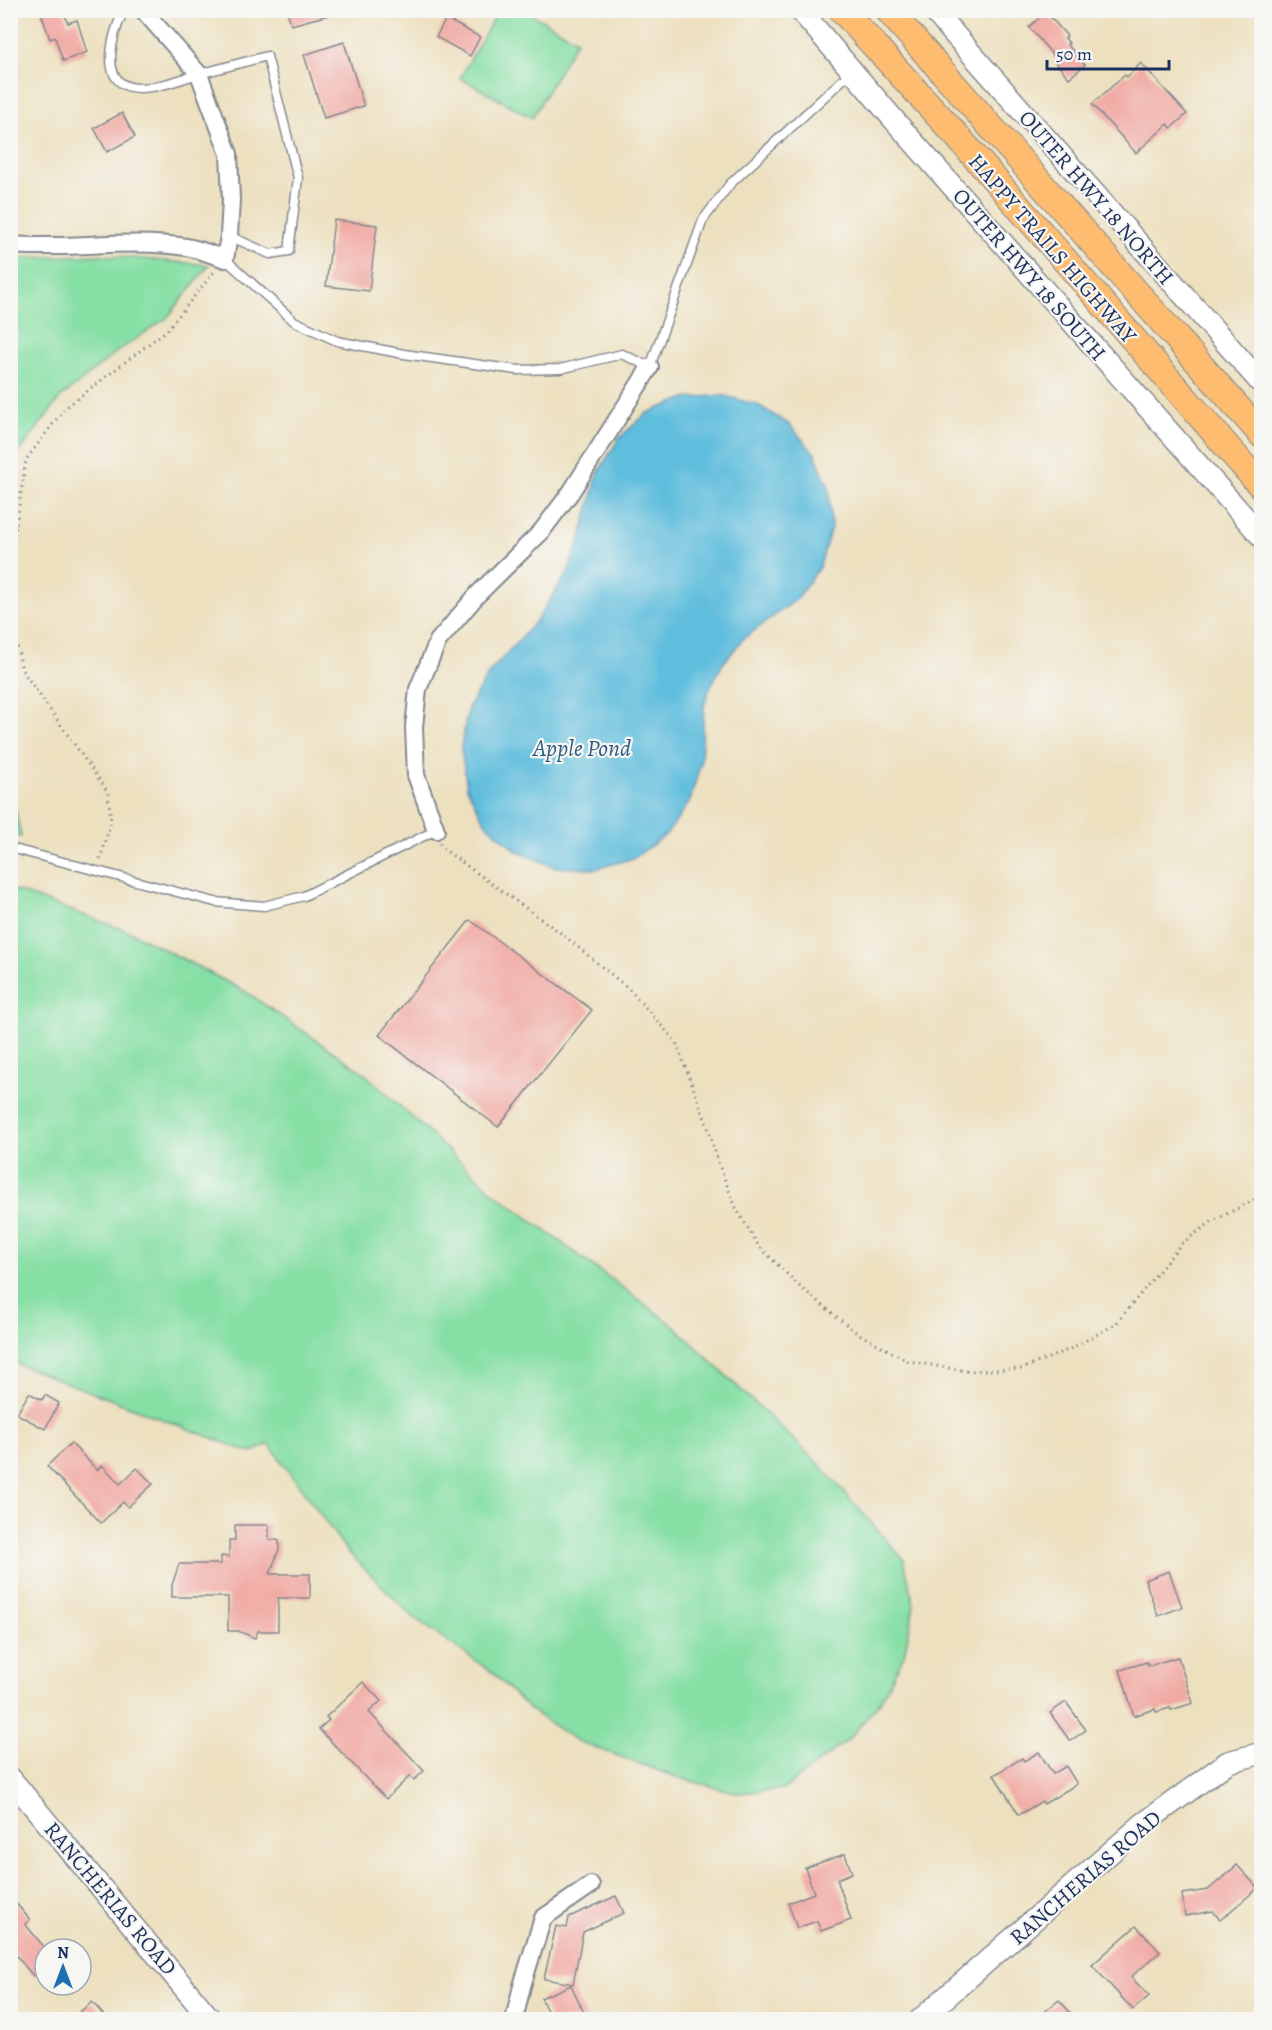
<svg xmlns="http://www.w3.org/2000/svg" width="1272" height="2030" viewBox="0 0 1272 2030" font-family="Alegreya,serif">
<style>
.green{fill:#86dfa4;stroke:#508781;stroke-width:1.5}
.water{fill:#5fbddd;stroke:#3d769e;stroke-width:1.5}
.building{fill:#f1a9a3}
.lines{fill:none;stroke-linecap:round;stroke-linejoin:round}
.service-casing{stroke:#84888e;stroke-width:11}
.minor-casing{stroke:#84888e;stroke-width:20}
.tertiary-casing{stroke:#84888e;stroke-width:24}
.primary-casing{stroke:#84888e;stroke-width:28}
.path{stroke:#84888e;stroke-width:3;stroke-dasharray:1.5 4.5;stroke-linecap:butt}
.service{stroke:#fff;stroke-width:8}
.minor{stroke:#fff;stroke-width:16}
.tertiary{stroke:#fff;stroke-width:21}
.primary{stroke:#fdbc6f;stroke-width:26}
.labels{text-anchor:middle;stroke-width:4.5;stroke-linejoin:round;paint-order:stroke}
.street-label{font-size:22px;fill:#1b2f5e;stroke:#f6f6f2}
.water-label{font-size:24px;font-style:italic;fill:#2f5a84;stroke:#f6f6f2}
</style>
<rect width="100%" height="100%" fill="#f6f6f2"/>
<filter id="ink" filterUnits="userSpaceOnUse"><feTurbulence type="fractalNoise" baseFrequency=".0167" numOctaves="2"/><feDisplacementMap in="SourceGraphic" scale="12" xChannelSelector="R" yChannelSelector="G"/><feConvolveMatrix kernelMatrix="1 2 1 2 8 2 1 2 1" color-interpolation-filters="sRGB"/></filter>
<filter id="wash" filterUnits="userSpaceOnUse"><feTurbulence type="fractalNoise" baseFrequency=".008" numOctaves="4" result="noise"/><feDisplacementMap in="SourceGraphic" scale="24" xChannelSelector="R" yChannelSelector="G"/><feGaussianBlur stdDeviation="1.35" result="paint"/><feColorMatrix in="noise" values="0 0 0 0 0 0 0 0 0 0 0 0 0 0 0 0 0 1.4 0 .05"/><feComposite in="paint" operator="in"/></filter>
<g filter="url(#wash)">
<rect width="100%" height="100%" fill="#ede0bf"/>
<g class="green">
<path d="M498,11h28l51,29 -45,78 -72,-40z"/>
<path d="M10,255l8,3 83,-3 108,10 -42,53 -49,33 -58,47 -49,65z"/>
<path d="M11,790l10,47 -10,-2z"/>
<path d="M11,889l122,44 113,59 117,80 130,120 180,133 147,140 84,95 10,45 -10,50 -23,45 -31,38 -66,51 -46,4 -59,-15 -102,-37 -48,-32 -36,-36 -80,-56 -66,-66 -78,-107 -18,9 -236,-90 -4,5z"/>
</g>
<path class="water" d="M721,395l37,10 32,20 25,29 14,34 2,39 -11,39 -23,33 -54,40 -21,26 -13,25 -5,16 -3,56 -11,39 -23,33 -33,24 -39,11 -41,-2 -37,-16 -31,-27 -19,-36 -6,-40 7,-40 21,-35 48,-53 30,-46 13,-33 18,-68 21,-35 28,-25 36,-14z"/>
<g id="blocks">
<g class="building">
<path d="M40,10h23l5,13 9,-3 10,32 -24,9 -8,-24 -5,2z"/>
<path d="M287,10h41l1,5 -38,10z"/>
<path d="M1046,12l21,24 -2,2 4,5 -2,1 18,21 -16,13 -14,-16 2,-2 -28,-33z"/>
<path d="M446,19l34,18 -10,19 -34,-19z"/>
<path d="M344,42l20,64 -40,12 -20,-63z"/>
<path d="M1141,63l46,51 -16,14 -3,-4 -32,29 -44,-49 33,-29 2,2z"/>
<path d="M122,113l13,24 -28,15 -13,-24z"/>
<path d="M334,220l43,5 -8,66 -43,-5z"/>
<path d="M470,920l122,90 -94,117 -119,-92z"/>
<path d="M29,1393l13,7 3,-5 14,8 -14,26 -28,-15z"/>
<path d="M71,1443l26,27 5,-5 18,19 17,-16 16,16 -25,23 -5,-5 -22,21 -54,-57z"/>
<path d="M235,1525h34v15h10v9l-9,25h40v24h-32v33h-20l-3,7 -17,-7h-10v-34h-56v-12l7,-21h42v-8l8,1v-17h6z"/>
<path d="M1169,1571l13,36 -24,9 -13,-36z"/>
<path d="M1178,1657l15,46 -22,7 -1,-2 -14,4 -1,-3 -21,7 -14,-46 27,-8 1,4z"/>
<path d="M363,1682l18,19 -12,11 55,59 -10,9 -4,-4 -24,23 -67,-70 10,-9 -3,-3z"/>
<path d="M1066,1702l20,28 -16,11 -20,-28z"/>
<path d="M1039,1752l14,22 13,-8 11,18 -33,20 -2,-3 -23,14 -25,-40 28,-17 2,3z"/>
<path d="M845,1854l7,19 -15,6 14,41 -30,11 -4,-10 -20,7 -9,-25 26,-10 -9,-25z"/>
<path d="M1237,1865l21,23 -38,32 -7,-9 -28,5 -3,-22 26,-4z"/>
<path d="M10,1896l20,24 -5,4 20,24v18l-12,10 -23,-28z"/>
<path d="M616,1896l8,17 -41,19 -10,52 -29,-5 12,-53 11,2 2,-11z"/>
<path d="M1136,1926l24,26 -29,25 18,19 -16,14 -41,-45z"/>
<path d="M571,1985l16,34h-36l-10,-21z"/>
<path d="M1059,2000l17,19h-40z"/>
<path d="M92,2002l15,17h-36z"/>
</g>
</g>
</g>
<g filter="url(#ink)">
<use href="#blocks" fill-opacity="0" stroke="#84888e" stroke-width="1.5"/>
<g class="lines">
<defs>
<g id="service">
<path d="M124,10c-12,25 -28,78 16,78 20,0 40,-9 59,-14 23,-6 46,-12 68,-18l31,122 -9,73 -19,3 -41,-18"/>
<path d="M225,259l69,62 43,20 67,13 113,16 43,-1 62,-15 28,13 53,-147 27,-36 122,-113"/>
<path d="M10,848l205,54 49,4 40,-10 132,-66"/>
</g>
<g id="minor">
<path d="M10,245c58,5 118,-7 176,2 13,2 27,8 39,12l4,-23 2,-36 -2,-46 -30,-80 -56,-64"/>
<path d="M436,830l-20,-55 -2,-48 4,-38 20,-48 40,-47 63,-62 30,-40 79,-125"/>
<path d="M514,2020l8,-34 21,-68 48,-33"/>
</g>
<g id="tertiary">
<path d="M800,10l101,118 361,409"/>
<path d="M933,10l329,374"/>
<path d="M10,1778l201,242"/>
<path d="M920,2020l223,-196 85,-62 34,-9"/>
</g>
<g id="primary">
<path d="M842,10l114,125 306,352"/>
<path d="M888,10l374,425"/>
</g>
</defs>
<use href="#service" class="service-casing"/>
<use href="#minor" class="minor-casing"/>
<use href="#tertiary" class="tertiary-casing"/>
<use href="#primary" class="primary-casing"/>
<g class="path">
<path d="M440,843l2,5 120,86 67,55 47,53 31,82 12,41 17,43 22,37 40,40 56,46 54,30 58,10 56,-2 48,-20 46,-25 65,-80 30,-22 51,-26"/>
<path d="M100,859l11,-37 -3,-30 -86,-122 -11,-54 3,-77 12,-79 38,-51 103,-79 47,-58"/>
</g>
<use href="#service" class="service"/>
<use href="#minor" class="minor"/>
<use href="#tertiary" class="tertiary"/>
<use href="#primary" class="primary"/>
</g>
</g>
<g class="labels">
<g class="street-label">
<text transform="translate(1097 197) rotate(49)" y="8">OUTER HWY 18 NORTH</text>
<text transform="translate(1053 248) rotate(49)" y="8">HAPPY TRAILS HIGHWAY</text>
<text transform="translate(1030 274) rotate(49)" y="8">OUTER HWY 18 SOUTH</text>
<text transform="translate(1085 1877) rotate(-41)" y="8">RANCHERIAS ROAD</text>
<text transform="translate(111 1898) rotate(50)" y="8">RANCHERIAS ROAD</text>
</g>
<g class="water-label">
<text x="582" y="756">Apple Pond</text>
</g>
</g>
<rect width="1272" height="2030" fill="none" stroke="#f6f6f2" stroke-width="36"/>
<g transform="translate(63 1967)"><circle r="28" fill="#f6f6f2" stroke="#9ea6b7" stroke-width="1.5"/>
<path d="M0-4.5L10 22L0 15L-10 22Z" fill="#1f6fb2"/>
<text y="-9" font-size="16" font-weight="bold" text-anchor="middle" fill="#1b2f5e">N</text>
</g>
<path d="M1047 60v9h122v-9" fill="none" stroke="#1b2f5e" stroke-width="3"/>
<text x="1056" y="60" font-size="18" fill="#1b2f5e" stroke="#f6f6f2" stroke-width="4.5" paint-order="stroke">50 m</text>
</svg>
